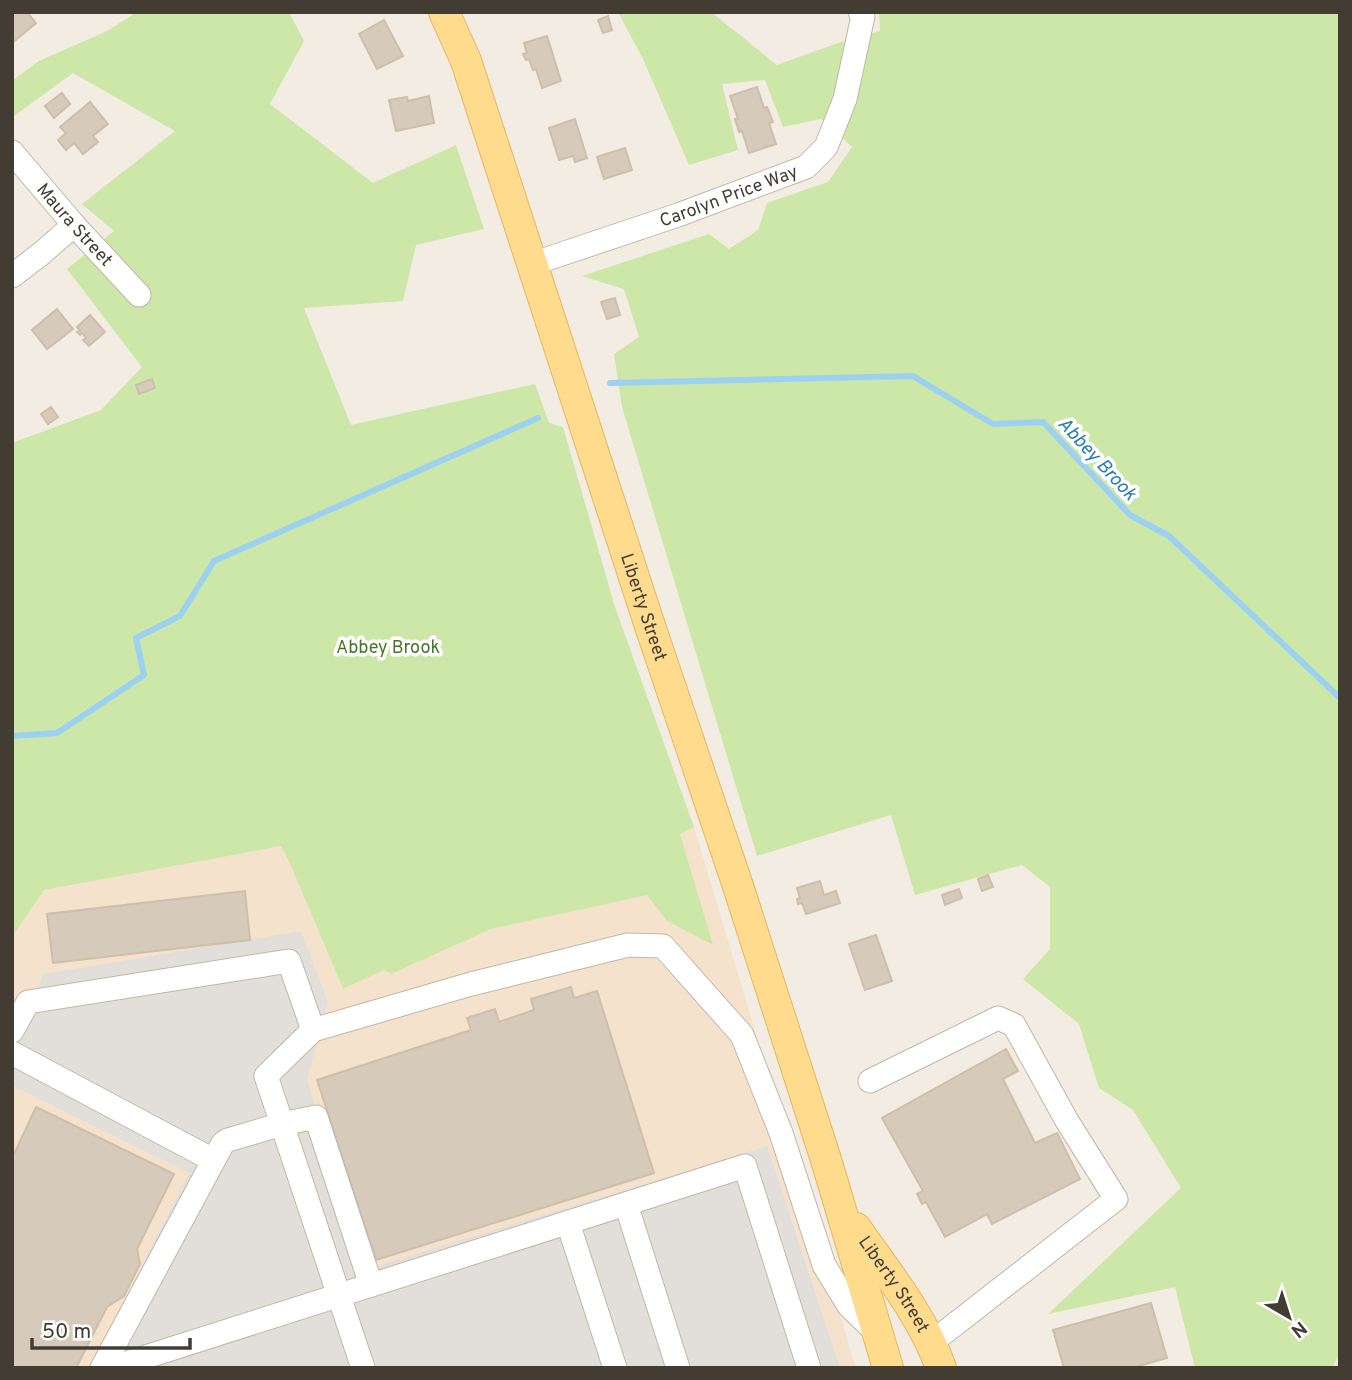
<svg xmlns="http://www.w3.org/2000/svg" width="1352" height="1380" viewBox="0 0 1352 1380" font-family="Overpass,sans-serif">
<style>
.commercial{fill:#f5e2cc}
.green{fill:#cde7a9}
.parking{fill:#e2dfdb}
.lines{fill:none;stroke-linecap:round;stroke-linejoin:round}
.stream{stroke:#9cd1f1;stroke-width:6}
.building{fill:#d6caba;stroke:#cebfab;stroke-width:2}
.minor-casing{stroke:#c0b7a8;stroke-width:25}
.major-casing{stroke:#e5b75d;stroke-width:32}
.minor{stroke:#fff;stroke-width:23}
.major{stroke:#ffdb8e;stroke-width:30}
.labels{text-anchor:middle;stroke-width:7;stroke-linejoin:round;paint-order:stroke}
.street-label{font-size:18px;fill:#433c33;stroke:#fff}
.park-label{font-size:18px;fill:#467526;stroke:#fff}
.water-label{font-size:19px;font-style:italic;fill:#2b7cb0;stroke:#fff}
</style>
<rect width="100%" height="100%" fill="#f2ece2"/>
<path class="commercial" d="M694,827l162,541h-844v-431l32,-47 239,-45 60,144z"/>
<g class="green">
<path d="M137,12h152l15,29 -34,63 103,79 83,-38 28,84 -68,16 -13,56 -99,7 47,117 184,-41 14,39 14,4 52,180 79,220 -14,7 33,111 -46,-24 -20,-26 -156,34 -100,45 -7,-4 -41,19 -54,-128 -8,-15 -237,44 -32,47v-494l89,-33 41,-43 -75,-98 47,-38 -32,-27 93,-73 -102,-58 -59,43 -2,-4v-31l27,-20 68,-30z"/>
<path d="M618,12h93l66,53 58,-21 45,-13 -1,-19h461v1341l-8,15h-137l-20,-81 -127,27 133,-126 -48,-78 -34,-22 -20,-64 -56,-45 27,-30v-62l-28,-22 -107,30 -24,-80 -134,41 -135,-449 -8,-53 25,-17 -15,-48 -42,-13 127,-42 20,15 29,-19 9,-27 61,-21 24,-35 -31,-28 -38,8 -18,-47 -43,4 16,66 -49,15 -46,-106z"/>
</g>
<path class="parking" d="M301,931l27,71 -21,77 56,191 404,-124 73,222h-750l99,-195 -177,-88v-26l31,-85z"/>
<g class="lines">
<g class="stream">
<path d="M610,383l303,-7 80,48 50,-2 87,93 39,21 171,162"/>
<path d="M12,736l45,-3 87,-58 -8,-37 44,-22 34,-55 324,-143"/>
</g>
</g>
<g class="building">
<path d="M12,12h15l9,11 -24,20z"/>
<path d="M608,16l4,14 -9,3 -5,-13z"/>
<path d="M384,20l19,36 -26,13 -18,-35z"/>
<path d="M547,36l14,45 -19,7 -6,-19 -3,1 -4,-11 -3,1 -3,-6 4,-1 -3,-10z"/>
<path d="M757,87l7,21 3,-1 6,15 -4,1 7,21 -27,9 -7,-22 -3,1 -4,-13h3l-8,-23z"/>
<path d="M62,93l8,11 -16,14 -9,-12z"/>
<path d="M429,96l5,27 -38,8 -7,-31 18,-3 1,4z"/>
<path d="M90,102l18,22 -15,12 5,6 -15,12 -9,-11 -8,7 -8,-10 8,-7 -6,-6z"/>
<path d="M575,119l12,39 -12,4 -2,-6 -14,4 -10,-32z"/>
<path d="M625,148l7,22 -28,9 -7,-22z"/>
<path d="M615,298l5,17 -13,4 -6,-17z"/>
<path d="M57,309l16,20 -26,20 -15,-19z"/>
<path d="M90,315l15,17 -16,14 -6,-6 3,-2 -4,-5 -2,2 -3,-3 3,-2 -3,-3z"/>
<path d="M152,379l3,9 -16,6 -3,-9z"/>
<path d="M51,407l7,10 -10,7 -7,-10z"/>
<path d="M988,875l5,12 -11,4 -4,-12z"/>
<path d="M820,881l4,14 12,-4 4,12 -34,11 -4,-11 -4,1 -1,-5 3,-1 -3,-10z"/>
<path d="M959,889l3,9 -17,7 -3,-10z"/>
<path d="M245,891l5,49 -197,23 -6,-49z"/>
<path d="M876,935l16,46 -27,9 -16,-46z"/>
<path d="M571,987l3,11 23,-7 57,182 -278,87 -59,-180 154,-50 -4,-12 28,-9 4,13 35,-12 -3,-11z"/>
<path d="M1006,1049l12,22 -15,8 32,64 22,-10 23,46 -88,45 -5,-10 -42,23 -19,-35 -4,2 -5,-10 6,-3 -41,-73z"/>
<path d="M36,1107l138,67 -37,75 3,15 -16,32 -17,11 -31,61h-64v-217l3,1z"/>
<path d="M1151,1303l16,55 -36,10h-67l-11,-38z"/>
</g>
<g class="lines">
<defs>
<g id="minor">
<path id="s1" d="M12,152l62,73 65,70"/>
<path id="s2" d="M532,264l146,-49 128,-48 20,-20 19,-48 18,-83 -3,-4"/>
<path d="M12,276l30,-23 32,-28"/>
<path d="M12,1031l16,-29 261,-41 24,69"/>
<path d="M12,1053l201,107"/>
<path d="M870,1081l128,-63 16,7 53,96 49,78 -185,144"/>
<path d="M626,1204l52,164"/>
<path d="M568,1223l47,145"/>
<path d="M102,1368l121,-225 5,-3 54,-16 34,-7 55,168"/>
<path d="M111,1368l634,-202 64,202"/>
<path d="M363,1368l-97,-292 47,-46 158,-46 157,-39 35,1 79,89 39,98 43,132 25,41 29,28"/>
</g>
<g id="major">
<path id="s3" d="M444,12l22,49 184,565 88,260 89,277 61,205"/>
<path id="s4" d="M856,1228c31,45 67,88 85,140"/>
</g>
</defs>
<use href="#minor" class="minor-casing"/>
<use href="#major" class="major-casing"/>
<use href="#minor" class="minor"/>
<use href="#major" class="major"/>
</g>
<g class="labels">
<g class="street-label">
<text dy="6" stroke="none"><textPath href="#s2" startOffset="208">Carolyn Price Way</textPath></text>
<text dy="6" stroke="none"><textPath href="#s1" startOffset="96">Maura Street</textPath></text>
<text dy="6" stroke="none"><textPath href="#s3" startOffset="628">Liberty Street</textPath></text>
<text dy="6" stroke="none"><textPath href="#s4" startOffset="68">Liberty Street</textPath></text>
</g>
<g class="park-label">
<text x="388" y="653">Abbey Brook</text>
</g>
<g class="water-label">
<text transform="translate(1098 458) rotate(47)" y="7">Abbey Brook</text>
</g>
</g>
<rect width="1352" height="1380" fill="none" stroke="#433c33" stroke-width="28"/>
<g transform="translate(1289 1317) rotate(141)" stroke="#ffffff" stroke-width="5" paint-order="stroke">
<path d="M0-5L12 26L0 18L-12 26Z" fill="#433c33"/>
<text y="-10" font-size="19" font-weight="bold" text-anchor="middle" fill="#433c33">N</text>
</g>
<path d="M32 1338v10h158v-10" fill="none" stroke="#433c33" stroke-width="3.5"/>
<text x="42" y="1338" font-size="21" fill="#433c33" stroke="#ffffff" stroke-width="5" paint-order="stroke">50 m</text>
</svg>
